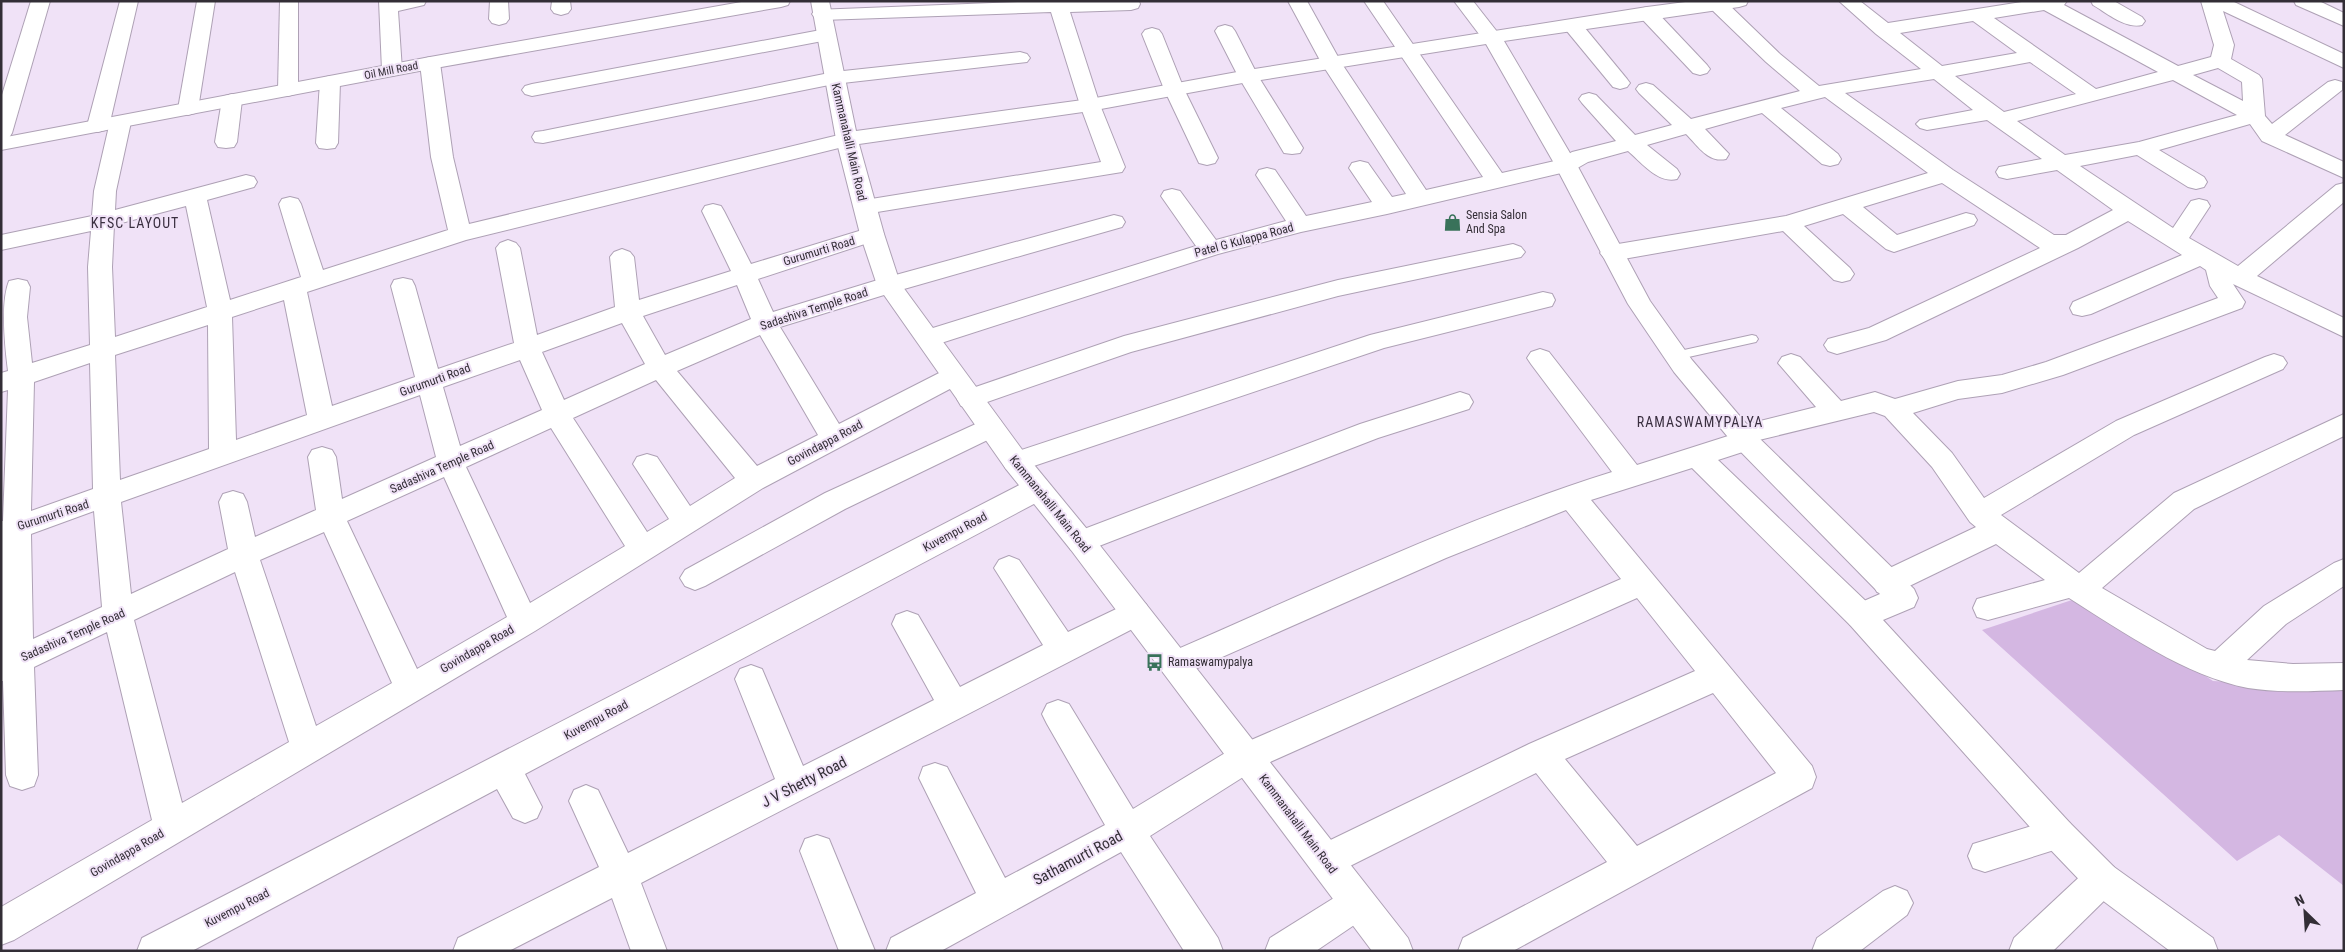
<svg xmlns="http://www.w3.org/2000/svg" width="2345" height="952" viewBox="0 0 2345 952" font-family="'Roboto Condensed',sans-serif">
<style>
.green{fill:#d4b7e2}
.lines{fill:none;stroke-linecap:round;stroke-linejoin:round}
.lane-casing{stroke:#aea1b5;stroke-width:2}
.street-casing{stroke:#aea1b5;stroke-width:2}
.secondary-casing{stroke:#aea1b5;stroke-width:2}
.lane{fill:#fff;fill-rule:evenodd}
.street{fill:#fff;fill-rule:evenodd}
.secondary{fill:#fff;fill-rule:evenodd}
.labels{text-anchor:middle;stroke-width:4;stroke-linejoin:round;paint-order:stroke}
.far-street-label{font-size:11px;fill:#332e36;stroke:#f0e2f7}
.street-label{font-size:12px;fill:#332e36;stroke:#f0e2f7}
.poi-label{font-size:12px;fill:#332e36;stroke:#f0e2f7;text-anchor:start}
.neighbourhood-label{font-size:14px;letter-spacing:1px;fill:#3a2f40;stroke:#f0e2f7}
.near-street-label{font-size:15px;fill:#332e36;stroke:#f0e2f7}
</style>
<rect width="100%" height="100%" fill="#f0e2f7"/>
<path class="green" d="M2084,596l129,85 131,7v198l-65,-51 -42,26 -255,-231z"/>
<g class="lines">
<defs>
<path id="lane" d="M1752,335l4,1 2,3 -2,3 -81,18 -6,-4 6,-4z"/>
<g id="street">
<path d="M31,1h19l-38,132 -3,5 -8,1v-41z"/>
<path d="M120,1h18l-28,121 3,-4 7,-2 7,2 4,4 -15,69 -1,19 131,-35 8,2 3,5 -3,5 -47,13 23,100 71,-23 -22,-73 3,-5 8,-2 8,2 3,5 22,66 125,-40 -17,-73 -11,-94 3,-4 7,-2 7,2 3,4 13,94 16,67 378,-91 8,1 3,5 -3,5 -389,96 -159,52 25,114 83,-29 -24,-91 3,-6 9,-2 9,2 3,6 23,83 76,-26 -18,-95 4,-5 8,-3 8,3 4,5 17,87 78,-28 -5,-50 4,-5 8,-3 8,3 4,5 5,43 92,-29 -29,-60 3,-5 8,-2 8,2 3,5 27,53 121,-37 8,2 4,5 -4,5 -122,40 15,33 108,-33 233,-64 8,2 3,5 -3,5 -225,64 -117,36 59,97 106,-54 9,-3 9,3 4,6 -4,6 -200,106 -228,143 -521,309 -13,5v-38l151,-87 -45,-188 -73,35 4,108 -4,11 -12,4 -12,-4 -4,-11 -3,-94h-2v-160h2l5,-131 -7,2v-19l7,-2c-3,-24 -8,-68 1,-90l9,-2 9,2 3,6 -3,30 5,46 58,-18 -2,-78 3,-36 -90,19v-15l91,-19 2,-25 15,-65 -4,4 -7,2 -7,-2 -4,-4zM186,206l21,101 -92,30 -3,-70 2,-42zM737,285l14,34 -86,36 -22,-39zM284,300l23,115 -71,25 -4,-123zM622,323l23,41 -81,36 -22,-48zM208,325l1,124 -89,31 -5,-125zM760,335l58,100 -61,31 -80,-95zM520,360l22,50 -82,36 -17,-59zM90,363l3,126 -62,22 3,-129zM656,380l79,98 -45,28 -33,-49 -10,-3 -10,3 -4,7 36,55 -22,13 -74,-114zM420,395l16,62 -94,42 -6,-42 -4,-7 -10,-3 -10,3 -4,7 8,53 -61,27 -8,-35 -4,-8 -10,-3 -10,3 -4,8 9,47 -97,45 -10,-92zM551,428l74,118 -95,57 -64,-136zM444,477l63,140 -90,52 -70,-148zM94,511l8,96 -69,32 -2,-105zM324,532l68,151 -76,43 -56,-166zM235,572l54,170 -107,61 -48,-183z"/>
<path d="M197,1h18l-17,108 -3,4 -7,2 -7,-2 -3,-4z"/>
<path d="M280,1h18v89l-3,4 -7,2 -7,-2 -3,-4z"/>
<path d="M379,1h47l-2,4 -26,6 4,59 -3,4 -7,2 -7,-2 -3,-4z"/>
<path d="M490,1h18l1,18 -3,4 -7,2 -7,-2 -3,-4z"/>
<path d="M552,1h18l1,8 -3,4 -7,2 -7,-2 -3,-4z"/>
<path d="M1040,1h99l1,3 -2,4 -7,2 -61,2 30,93 25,62 -3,5 -257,42 -8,-2 -3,-5 3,-5 8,-2 236,-38 -21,-57 -29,-93 -229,8 -7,-2 -3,-4 3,-4z"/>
<path d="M1288,1h19l35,63 84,126 57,-13 -119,-176h19l119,172 57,-13 13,-8 44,-11 -34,-38 -3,-4 3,-4 7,-2 7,2 39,40 37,-10 -33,-32 -3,-4 3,-4 7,-2 7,2 38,34 109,-28 -34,-29 -56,-54 -2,-4 1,-3h16l55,53 39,32 102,-17 -45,-35 -37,-33h21l28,22 140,-22h39l-3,4 114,61 33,-9 3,-12 -13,-44h31l112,53v14l-121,-57 11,34 -3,14 28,16 3,4 3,37 7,8 56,-42 7,-2 7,2v8l-57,45 59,27v16l-82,-37 -12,-17 -91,26 45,27 3,5 -3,5 -8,2 -8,-2 -51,-32 -57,11 93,62 18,-27 8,-2 8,2 3,5 -21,32 49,28 98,-81 8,-2v19l-87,74 87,42v19l-111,-53 12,18 -3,6 -179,67 -61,18 -44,6 -45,14 39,40 32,45 132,-77 149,-64 9,-3 9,3 4,6 -4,6 -149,66 -133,80 78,58 95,-80 170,-79v22l-150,73 -92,79 105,61 8,2 49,-45 70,-43 10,-4v27l-58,38 -39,36 46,4 51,-1v27c-32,1 -64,3 -96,-2 -62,-12 -125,-56 -179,-90l-81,22 -11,-3 -4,-9 4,-9 68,-19 -49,-36 -99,48 -10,3 -10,-3 -5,-9 5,-9 99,-47 -6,-5 -38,-55 -47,-51 -11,-4 -115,28 -4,8 -37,12 154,147 4,9 -4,9 -11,4 -11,-4 -158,-157 -101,32 221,266 4,11 -4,11 -299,163h-55l5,-13 144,-76 -71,-89 -198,99 -12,5 -12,-5 -5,-12 5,-12 215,-104 166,-73 -58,-73 -378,169 -109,69 68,102 5,13h-39l-63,-99 -180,99h-55l5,-13 85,-45 -57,-115 4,-11 12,-4 12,4 58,111 100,-53 -58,-101 -5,-10 5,-10 11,-4 11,4 64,105 102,-62 386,-168 -55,-69 -120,48 -260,115 -11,4 -11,-4 -4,-9 4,-9c148,-64 295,-135 448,-183l-81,-108 -4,-6 4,-6 9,-3 9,3 88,113 91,-29 4,-8 84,-21 -38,-44 4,-6 9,-3 9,3 41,44 34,-9 20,7 63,-18 44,-6 44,-13 172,-64 -8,-12 -4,-16 -6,-4 -109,48 -9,2 -9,-2 -3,-6 3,-6 109,-47 -54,-34 -50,27 -192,92 -49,14 -9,-3 -4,-6 4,-6 41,-11 171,-80 -98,-65 -79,24 34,28 69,-22 8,2 3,5 -3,5 -80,27 -8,-3 -43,-35 -39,12 46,42 4,6 -4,6 -8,2 -8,-2 -51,-49 -171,30 -8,-3 -4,-5 4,-5 8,-3 174,-29 142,-43 -103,-76 -44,11 57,46 3,5 -3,5 -8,2 -8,-2 -60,-51 -57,16 24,25 -3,5c-18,4 -28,-13 -40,-25l-39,11 30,24 3,5 -3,5c-19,5 -36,-17 -49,-28l-40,11 -14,8 -187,44 -86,18 -83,22 -280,90 -9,3 -9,-3 -3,-6 3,-6 276,-86 -35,-50 3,-5 8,-2 8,2 36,49 70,-19 -30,-46 3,-5 8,-2 8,2 31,46 66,-14 -23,-34 3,-5 8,-2 8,2 24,34 14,-3 -84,-130zM2044,10l114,62 -62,17 -102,-71zM1973,21l44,32 -75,13 -42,-33zM2030,62l46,32 -72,18 -49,-36zM2218,68l24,14 1,19 -50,-26zM1934,79l39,31 -53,10 -4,4 4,4 7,2 60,-10 55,39 -43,8 -3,5 3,5 8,2 50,-9 56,40 -47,25h-12l-101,-65 -108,-77zM2173,80l64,35 -98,27 -74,13 -48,-34zM1713,693l63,80 -139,73 -72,-87z"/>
<path d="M1454,1h19l29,37 -3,4 -7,2 -7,-2z"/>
<path d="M2091,1h23l28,16 3,4 -3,4c-17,4 -35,-12 -49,-20z"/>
<path d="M2294,1h25l25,12v13l-48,-21z"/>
<path d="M1647,7l7,2 53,56 3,4 -3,4 -7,2 -7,-2 -53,-56 -3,-4 3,-4z"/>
<path d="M1573,20l7,2 47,57 3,4 -3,4 -7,2 -7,-2 -47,-57 -3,-4 3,-4z"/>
<path d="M1225,25l7,2 3,4 23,45 45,72 -3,5 -8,1 -8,-1 -46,-77 -23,-45 3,-4z"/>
<path d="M1152,28l7,2 3,4 22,55 34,69 -3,5 -8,2 -8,-2 -35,-74 -22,-55 3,-4z"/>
<path d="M826,29l7,2 3,4 -3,4 -301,57 -7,-2 -3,-4 3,-4 7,-2z"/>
<path d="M1020,52l7,2 3,4 -3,4 -193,22 -291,59 -8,-1 -3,-5 3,-5 8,-1 291,-59z"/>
<path d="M330,76l7,2 3,4 -2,61 -3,5 -8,1 -8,-1 -3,-5 4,-61 3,-4z"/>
<path d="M232,94l7,2 3,4 -5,42 -3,5 -8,1 -8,-1 -3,-5 7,-42 3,-4z"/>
<path d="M1513,244l8,3 4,5 -4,5 -183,39 -207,56 -161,56 -9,-2 -4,-7 4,-7 163,-56 214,-56z"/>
<path d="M1543,292l9,2 3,6 -3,6 -168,42 -368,124 -10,-3 -4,-7 4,-7 364,-120z"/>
<path d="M1460,392l9,3 4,7 -4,7 -91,29 -297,115 -10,-3 -4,-8 4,-8 289,-110z"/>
<path d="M991,417l9,3 4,7 -4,7 -155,75 -140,77 -10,4 -10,-4 -5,-8 5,-8 140,-77z"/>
<path d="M1037,478l10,3 4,8 -4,8 -522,277 17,33 -5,11 -12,5 -12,-5 -16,-29 -305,162h-55l5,-13 885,-457z"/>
<path d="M1009,556l10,4 49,72 67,-32 11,4 4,9 -4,9 -505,261 26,68h-36l-19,-53 -103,53h-56l5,-13 141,-71 -30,-66 5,-11 12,-5 12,5 30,63 147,-74 -40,-100 5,-10 11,-4 11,4 41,97 131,-66 -42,-76 4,-9 11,-4 11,4 42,72 83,-42 -49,-77 5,-8z"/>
<path d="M2058,818l12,5 5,11 -5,11 -85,27 -12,-4 -5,-12 5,-12z"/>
<path d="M817,835l12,4 46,112h-36l-39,-100 5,-12z"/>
<path d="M2102,862l12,5 5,12 -5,12 -61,60h-44l5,-13 76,-71z"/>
<path d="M1357,886l12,5 6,12 -6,12 -53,36h-51l5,-13 75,-47z"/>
<path d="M1895,886l12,5 6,12 -6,12 -47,36h-48l5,-13 66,-47z"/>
</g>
<g id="secondary">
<path d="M747,1h43l-2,4 -7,2 -351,62 -429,81v-12l429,-81z"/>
<path d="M811,1h18l27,130 234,-32 158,-29 399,-63 46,-6h55l-2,4 -7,2 -235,34 73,124 73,136 42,59 63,74 159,155 4,9 -4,9 -31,13 187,203 44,44 99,71 5,13h-48l-80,-60 -44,-46 -196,-220 -4,-9 4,-9 30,-13 -143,-146 -63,-76 -46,-68 -73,-139 -69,-121 -238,38 -158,29 -231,33 25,90 16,49 126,172 65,79 317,404 5,13h-41l-301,-401 -65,-81 -129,-184 -17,-51 -24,-95z"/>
</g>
</defs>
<use href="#lane" class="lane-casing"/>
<use href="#street" class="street-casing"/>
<use href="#secondary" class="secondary-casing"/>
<use href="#lane" class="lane"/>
<use href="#street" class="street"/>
<use href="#secondary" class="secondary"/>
</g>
<defs>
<symbol id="shop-bare" viewBox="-9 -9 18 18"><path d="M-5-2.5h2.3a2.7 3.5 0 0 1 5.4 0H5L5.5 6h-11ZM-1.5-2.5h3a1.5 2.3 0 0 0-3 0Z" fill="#39725a" stroke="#f0e2f7" stroke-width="2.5" paint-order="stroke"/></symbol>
<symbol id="bus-bare" viewBox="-9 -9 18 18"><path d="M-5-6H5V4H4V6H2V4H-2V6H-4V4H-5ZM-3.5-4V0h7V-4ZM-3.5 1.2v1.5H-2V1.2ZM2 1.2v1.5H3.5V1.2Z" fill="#39725a" stroke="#f0e2f7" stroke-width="2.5" paint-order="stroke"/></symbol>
</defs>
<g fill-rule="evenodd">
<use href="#shop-bare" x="1440" y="210" width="25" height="25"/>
<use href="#bus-bare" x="1142" y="650" width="25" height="25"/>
</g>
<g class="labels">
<g class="far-street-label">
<text transform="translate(391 70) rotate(-11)" y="4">Oil Mill Road</text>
</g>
<g class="street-label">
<text transform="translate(849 142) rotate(77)" y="4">Kammanahalli Main Road</text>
<text transform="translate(1244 240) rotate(-15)" y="4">Patel G Kulappa Road</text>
<text transform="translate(819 251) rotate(-17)" y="4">Gurumurti Road</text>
<text transform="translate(814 309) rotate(-18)" y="4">Sadashiva Temple Road</text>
<text transform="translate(435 380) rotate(-20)" y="4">Gurumurti Road</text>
<text transform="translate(825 443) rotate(-28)" y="4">Govindappa Road</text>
<text transform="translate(442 467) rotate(-24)" y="4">Sadashiva Temple Road</text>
<text transform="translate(1050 504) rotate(51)" y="4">Kammanahalli Main Road</text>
<text transform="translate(53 515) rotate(-18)" y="4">Gurumurti Road</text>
<text transform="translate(955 532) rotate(-28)" y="4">Kuvempu Road</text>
<text transform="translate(73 635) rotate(-24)" y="4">Sadashiva Temple Road</text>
<text transform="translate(477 649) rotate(-30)" y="4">Govindappa Road</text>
<text transform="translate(596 720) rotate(-28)" y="4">Kuvempu Road</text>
<text transform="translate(1298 824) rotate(53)" y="4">Kammanahalli Main Road</text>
<text transform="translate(127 853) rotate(-30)" y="4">Govindappa Road</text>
<text transform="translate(237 908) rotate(-27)" y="4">Kuvempu Road</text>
</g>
<g class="poi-label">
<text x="1466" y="219">Sensia Salon<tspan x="1466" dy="14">And Spa</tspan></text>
<text x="1168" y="666">Ramaswamypalya</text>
</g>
<g class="neighbourhood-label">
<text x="135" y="228">KFSC LAYOUT</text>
<text x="1700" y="427">RAMASWAMYPALYA</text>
</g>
<g class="near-street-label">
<text transform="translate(804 782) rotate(-27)" y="5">J V Shetty Road</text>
<text transform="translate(1078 858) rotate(-28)" y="5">Sathamurti Road</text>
</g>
</g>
<rect width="2345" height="952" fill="none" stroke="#332e36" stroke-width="5"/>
<g transform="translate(2305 912) rotate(335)" stroke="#f0e2f7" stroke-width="4" paint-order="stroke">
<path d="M0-4L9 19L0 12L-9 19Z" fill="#332e36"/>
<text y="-8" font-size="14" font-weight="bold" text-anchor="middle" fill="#332e36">N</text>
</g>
</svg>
